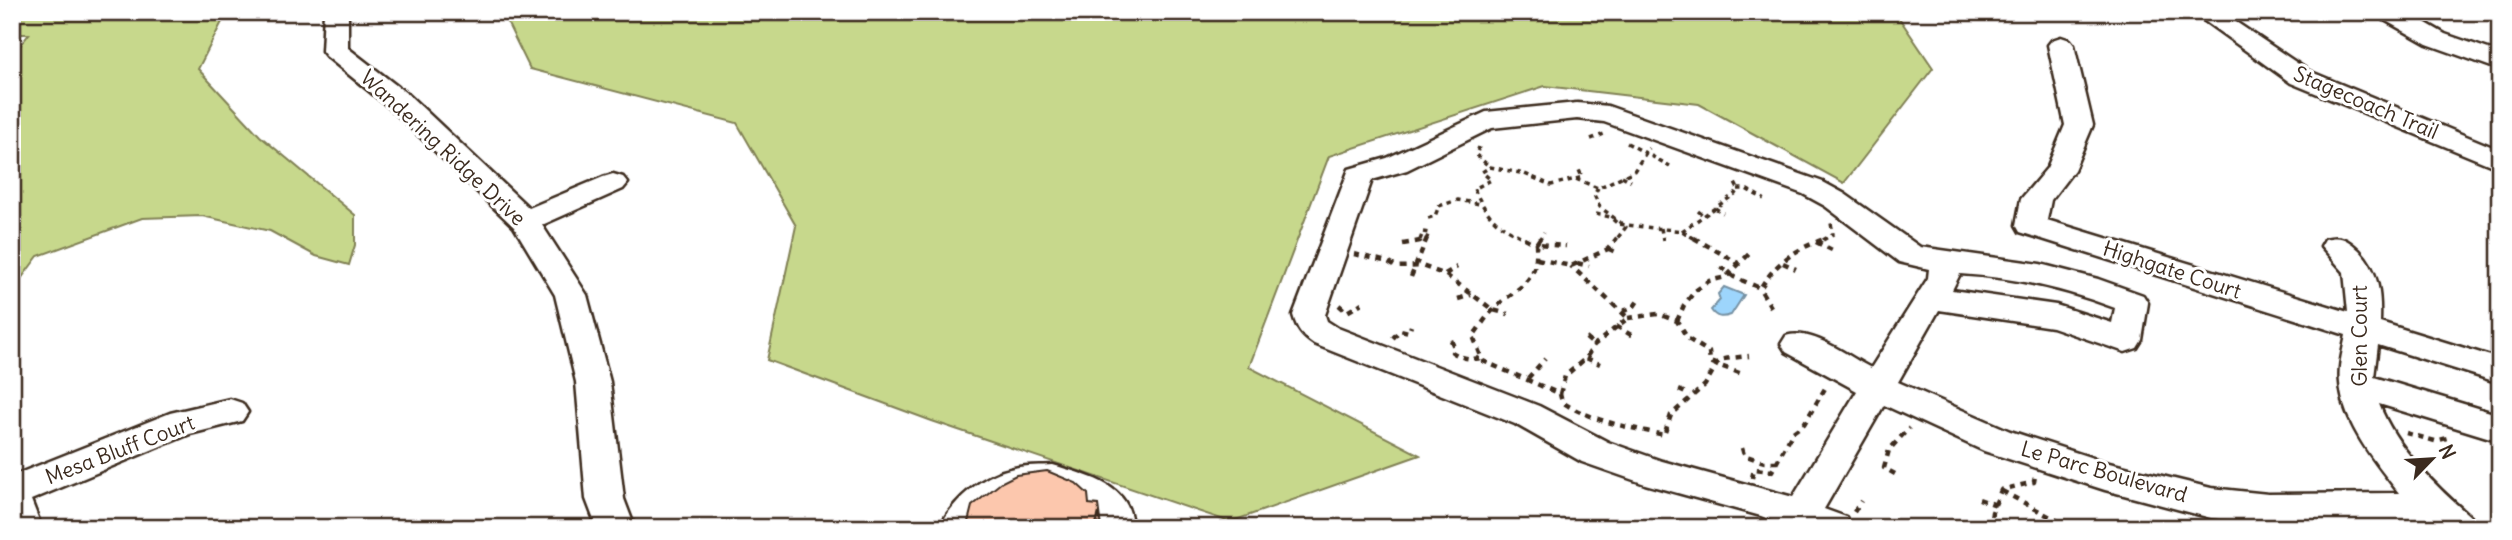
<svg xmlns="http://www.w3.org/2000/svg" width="2512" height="540" viewBox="0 0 2512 540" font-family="Delius,sans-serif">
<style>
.green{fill:#c7d88c;stroke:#818155;stroke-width:2}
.water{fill:#9dd5fc;stroke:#7691a3;stroke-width:2}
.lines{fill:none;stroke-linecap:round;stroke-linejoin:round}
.minor-casing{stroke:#3b2a1e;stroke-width:5}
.path-far1{stroke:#3b2a1e;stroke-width:3.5;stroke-dasharray:4.5 4.5;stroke-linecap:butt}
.path{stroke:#3b2a1e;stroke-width:4.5;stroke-dasharray:6 6;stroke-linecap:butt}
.minor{fill:#fff;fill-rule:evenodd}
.shaded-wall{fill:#b08b79;stroke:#3b2a1e;stroke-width:2}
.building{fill:#fcc7ad;stroke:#3b2a1e;stroke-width:2}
.labels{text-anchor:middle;stroke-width:6;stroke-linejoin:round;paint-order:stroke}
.street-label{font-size:21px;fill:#3b2a1e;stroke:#fff}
</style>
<rect width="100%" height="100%" fill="#fff"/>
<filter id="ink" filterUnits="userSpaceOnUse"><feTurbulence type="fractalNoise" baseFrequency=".0143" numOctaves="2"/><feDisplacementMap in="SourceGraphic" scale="14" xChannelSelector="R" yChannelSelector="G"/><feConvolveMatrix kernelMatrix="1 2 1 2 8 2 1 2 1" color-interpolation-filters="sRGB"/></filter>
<g filter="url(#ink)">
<g class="green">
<path d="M12,12h215l-29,57 62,67 95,79v30l-6,20 -33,-9 -46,-25 -68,-15 -60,2 -104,38 -26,35v-235l17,-22h-17z"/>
<path d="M502,12h1393l38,56 -89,115 -145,-79 -154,-18 -216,70 -80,211 171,88 -190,67 -298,-101 -165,-61 29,-134 -59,-103 -207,-54z"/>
</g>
<path class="water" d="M1724,287l20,8 -13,20c-9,3 -15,3 -20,-5l9,-10 -2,-6z"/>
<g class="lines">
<defs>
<g id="minor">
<path d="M324,12h24v36l62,48 119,112 74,-31 10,-3 10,3 5,6 -5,6 -81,36 45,70 23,87 14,117 11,29h-38l-11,-29 -10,-117 -21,-87 -41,-68 -124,-119 -64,-52 -4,-5z"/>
<path d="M2192,12h29l88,59 191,79v19l-209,-86z"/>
<path d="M2376,12h31l38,22 55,19v17l-73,-26 -48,-27z"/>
<path d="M2061,37l9,3 4,5 19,80 -19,45 -23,30 -4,20 301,92 -4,-40 -23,-26 4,-7c16,-4 22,0 34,11 20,21 22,44 21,72l120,37v24l-122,-38 -4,32 126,38v26l-121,-37c17,44 57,83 92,113l5,11h-44l-6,-6 -158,2 -57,-6 -106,-28 -121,-39 -100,-46 -60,104 22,8 5,11h-60l-30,-12 -116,-32 -63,-22 -67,-38 -201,-80c-12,-8 -17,-15 -21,-29l56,-146 38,-11 99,-46 91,-9 31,3 215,76 22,12 75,53 120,17 58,15 45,16 5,8 -6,37 -5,8 -12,4 -73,-25 -113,-17 -41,72 112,49 95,31 106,26 57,6 131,-1c-24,-31 -56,-69 -59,-110 -2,-16 3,-32 6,-48l-326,-103 -4,-7 5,-26 26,-31 18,-43 -17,-80 4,-5zM1577,119l27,3 199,72 22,12 74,56 30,7 -1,9 -57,90c-24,-12 -58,-40 -85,-32l-5,8 5,8 71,39 -64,106 -131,-36 -54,-19 -69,-36 -201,-78 -11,-7 -2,-6 47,-135 35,-10 85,-42zM1960,274c53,3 105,15 155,34l-3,15 -56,-18 -104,-15z"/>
<path d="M230,399l12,4 6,9 -6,9 -52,13 -159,66 11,28h-30v-52l158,-63z"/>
<path d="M1053,465c34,11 79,19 79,63h-38v-10c-32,-38 -86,-28 -114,10h-41c14,-28 44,-54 75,-60 13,-3 26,-2 39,-3z"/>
</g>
</defs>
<use href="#minor" class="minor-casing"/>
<g class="path-far1">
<path d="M1591,139l13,-5"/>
<path d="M1627,143l43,23"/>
<path d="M1479,147l-3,8 14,12"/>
<path d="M1622,176l9,5"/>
<path d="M1576,179l6,-2 -3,-7"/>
<path d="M1598,188l-4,7 6,12 26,20 -10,13"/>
<path d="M1738,189h8l18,10"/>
<path d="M1715,208l8,5"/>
<path d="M1698,211l6,5"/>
<path d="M1596,214l14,3 8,7 64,7 15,9"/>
<path d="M1428,218l7,-2 4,-10 19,-6 22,4"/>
<path d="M1661,228l2,12"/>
<path d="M1682,231l53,-37 3,-5 -4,-8"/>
<path d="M1423,232l6,1 -3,7"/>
<path d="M1420,240l3,-8"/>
<path d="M1528,240c-32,-16 -38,-19 -54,-51l17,-9 -9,-8 8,-5 35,7 26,11 25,-6 22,9 36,-17 15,-23"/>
<path d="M1539,240l5,-8"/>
<path d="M1823,240l10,-6 -2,-11"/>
</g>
<g class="path">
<path d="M1524,238l12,6c3,41 -18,41 -42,65 -8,8 -14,18 -21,27l10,25 77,33 2,8c31,20 67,25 102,33l7,-20 34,-30 12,-21 6,-5 26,-3"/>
<path d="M1540,238l-4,6 30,2"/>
<path d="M1694,238l44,25"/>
<path d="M1816,242l16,8"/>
<path d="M1403,244l17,-3 1,-3"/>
<path d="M1609,249l9,4"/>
<path d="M1354,254l34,8 8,5 26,-1 24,9 47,35 15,4"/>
<path d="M1537,259l34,7 37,-17 9,-11"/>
<path d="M1577,263l12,3"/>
<path d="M1783,263l13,6"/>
<path d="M1721,267l13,10 26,11"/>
<path d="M1445,274l12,-7"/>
<path d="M1411,277l16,-39"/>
<path d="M1458,299l13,-4"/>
<path d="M1339,305l8,7 15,-9"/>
<path d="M1771,307l-11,-18c16,-28 38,-41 67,-51"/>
<path d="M1623,311l10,-3 7,-10"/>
<path d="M1628,318l30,-4 19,7 11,18 21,13 1,10 32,12"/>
<path d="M1677,321l7,-16 11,-14 14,-10 17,-4 25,-25"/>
<path d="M1616,326l20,12"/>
<path d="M1393,338l7,-8 9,2 2,-6"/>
<path d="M1586,338l8,7"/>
<path d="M1451,340l3,7 -2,5c9,6 18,8 29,6"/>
<path d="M1586,358l14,6"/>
<path d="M1528,378l17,-19"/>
<path d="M1679,390l11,5"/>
<path d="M1560,394l5,-18 21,-18 8,-13 34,-27 -57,-52"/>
<path d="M2406,433l29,8 16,-4"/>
<path d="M1742,448l2,7 20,7h13"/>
<path d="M1895,474l-11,-6 5,-18 20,-22"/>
<path d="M1752,478l2,-9 18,2 21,-39 11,-8 23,-39"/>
<path d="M2002,491l69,37"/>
<path d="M1979,499l17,6"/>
<path d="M1854,512l7,-11"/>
<path d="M2485,526l15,-9"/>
<path d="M1990,528l2,-16 9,-22 33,-8 1,-6"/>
</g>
<use href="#minor" class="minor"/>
</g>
<path class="shaded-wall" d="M1099,512l2,16h-6z"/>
<path class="building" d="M1047,471l29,12 12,11 1,10 9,1 1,7 -4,16h-126l-1,-6 4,-16 30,-24 14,-7z"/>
</g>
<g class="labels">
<g class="street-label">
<text transform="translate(2366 103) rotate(23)" y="7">Stagecoach Trail</text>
<text transform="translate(443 148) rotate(43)" y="7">Wandering Ridge Drive</text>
<text transform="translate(2172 270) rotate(18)" y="7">Highgate Court</text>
<text transform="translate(2360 336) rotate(-90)" y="7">Glen Court</text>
<text transform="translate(120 450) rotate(-21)" y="7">Mesa Bluff Court</text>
<text transform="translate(2104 472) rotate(16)" y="7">Le Parc Boulevard</text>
</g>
</g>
<rect width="2512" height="540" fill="none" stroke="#fff" stroke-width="42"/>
<rect x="21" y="21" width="2470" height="498" fill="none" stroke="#3b2a1e" stroke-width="2.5" filter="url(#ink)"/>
<g transform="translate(2432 459) rotate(65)" stroke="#ffffff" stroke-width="5" paint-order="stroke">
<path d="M0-5L12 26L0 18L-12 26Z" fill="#3b2a1e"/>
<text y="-10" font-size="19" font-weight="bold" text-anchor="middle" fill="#3b2a1e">N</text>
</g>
</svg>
